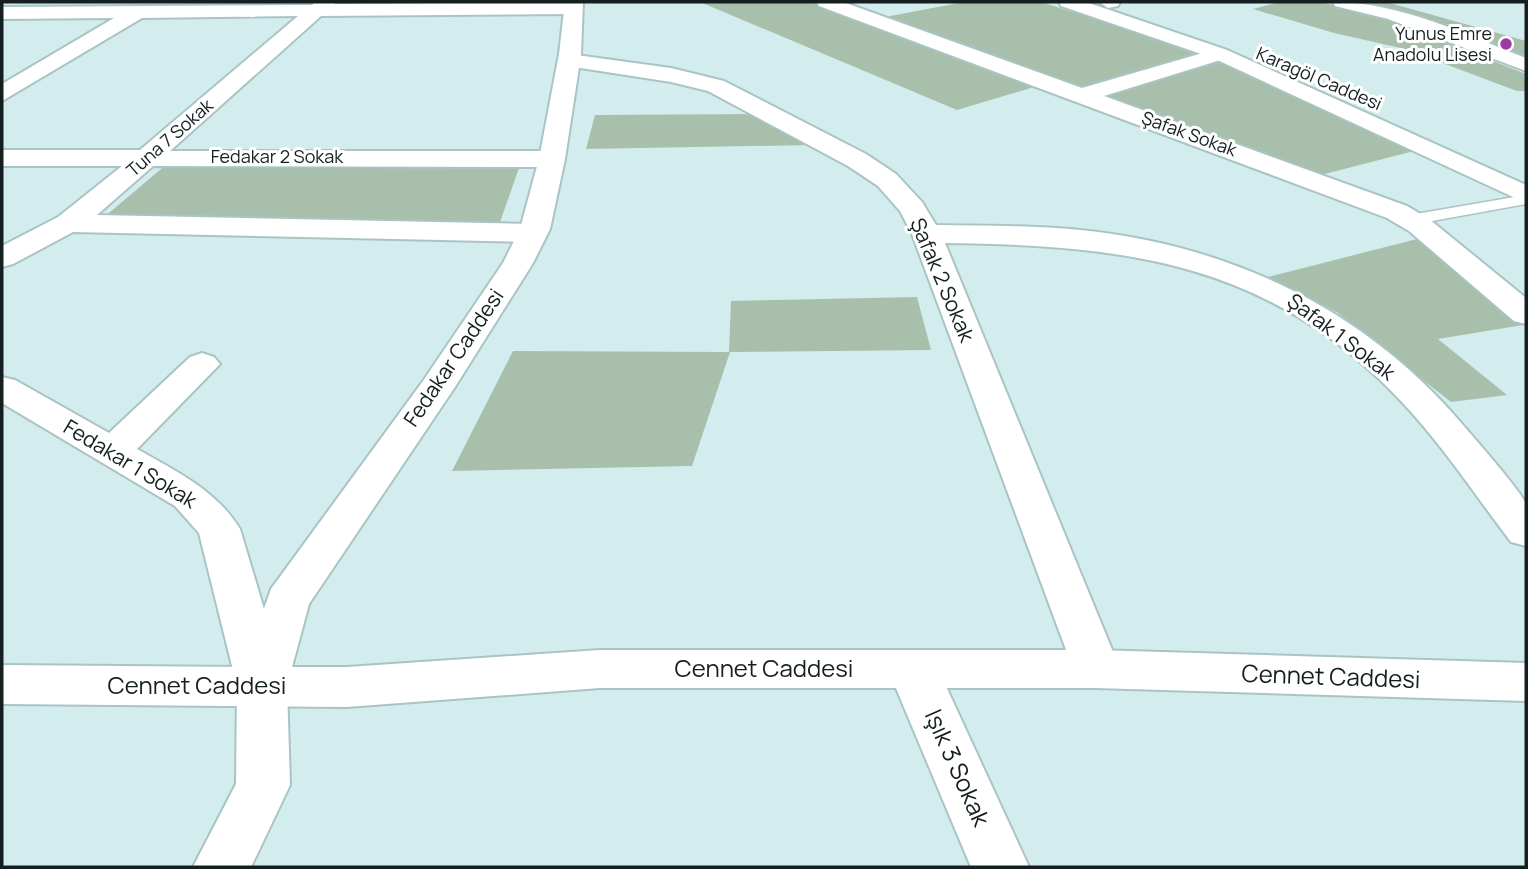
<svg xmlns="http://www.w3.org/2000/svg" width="1528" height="869" viewBox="0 0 1528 869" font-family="Manrope,sans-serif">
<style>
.green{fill:#a8c0ab}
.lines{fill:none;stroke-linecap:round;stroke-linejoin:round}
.service-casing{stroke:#aac4c5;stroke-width:3}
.minor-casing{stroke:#aac4c5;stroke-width:4}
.tertiary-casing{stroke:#aac4c5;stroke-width:4}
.secondary-casing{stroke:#aac4c5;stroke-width:4}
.service{fill:#fff;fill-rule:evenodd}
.minor{fill:#fff;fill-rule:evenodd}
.tertiary{fill:#fff;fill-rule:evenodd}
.secondary{fill:#fff;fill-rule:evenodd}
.poi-dot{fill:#9e3aa0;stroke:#fff;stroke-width:2.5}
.labels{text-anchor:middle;stroke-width:6;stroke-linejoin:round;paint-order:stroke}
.far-poi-label{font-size:18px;fill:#151f1f;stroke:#fff;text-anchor:end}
.far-street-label{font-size:18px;fill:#151f1f;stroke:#fff}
.street-label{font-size:21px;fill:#151f1f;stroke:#fff}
.near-street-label{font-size:24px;fill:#151f1f;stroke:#fff}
</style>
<rect width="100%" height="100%" fill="#d3edee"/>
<g class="green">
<path d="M700,2h111l223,85 -77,23z"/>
<path d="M964,2h77l105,33 51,20 -113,36 -204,-73z"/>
<path d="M1279,2h41l50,11 156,61v17h-9l-112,-42 -71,-16 -81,-24z"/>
<path d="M1360,2h26l140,39v19l-111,-43z"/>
<path d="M1219,60l195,91 -97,25 -212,-80z"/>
<path d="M759,114l54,31 -227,4 9,-34z"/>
<path d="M167,164l352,4 -20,57 -396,-7z"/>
<path d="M1417,239l106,86 -85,14 69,56 -56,7 -113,-89 -70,-36z"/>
<path d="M917,297l14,53 -201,2 -38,114 -240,5 61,-120 216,1 2,-51z"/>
</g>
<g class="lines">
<defs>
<path id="service" d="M1526,195v9l-116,21 -8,-5 8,-5z"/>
<g id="minor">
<path d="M315,2h20l-1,2 239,-2 9,6 -9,6 -252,2 -151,135h382l9,3 4,5 -4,5 -9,3 -399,-1 -56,49 435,9 10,3 5,6 -5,6 -10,3 -459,-10 -60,32 -11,3v-21l56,-29 64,-51h-120v-16h138l158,-134 -156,2 -140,83v-17l112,-66 -112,1v-12l310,-2z"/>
<path d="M817,2h26l239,86 131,-38h14l4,4 -4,4 -123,38 303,110 22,13 97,79v26l-12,-3 -105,-90 -22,-13 -568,-212z"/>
<path d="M1099,2h21l-2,4 -10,2z"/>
<path d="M1333,2c67,0 131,32 193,56v13l-138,-52 -53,-13z"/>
<path d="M569,54l102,14 53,13 142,73 30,20 26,28 14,23c48,1 96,0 144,5 150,15 285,79 383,195 11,13 59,67 63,79 2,11 0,30 0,42l-15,-4c-36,-47 -69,-98 -111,-142 -131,-138 -274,-155 -455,-157l175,426 -8,13 -17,6 -17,-6 -166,-448 -12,-23 -22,-25 -30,-20 -140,-75 -37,-9 -110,-17 -3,-5z"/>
<path d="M202,353l12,4 6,7 -83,85c39,22 79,41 103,80l47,157 3,99 -39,82h-58l43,-83 1,-98 -38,-153 -24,-27 -173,-103v-26l13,3 94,53 81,-76z"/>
<path d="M913,650l17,6 8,13 91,198h-58l-83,-198 8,-13z"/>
</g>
<path id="tertiary" d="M565,2h18l-2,52 -16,105 -15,70 -17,34 -78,124 -146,217 -17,63h55l253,-17h495l431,13v38l-431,-13h-495l-253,19 -345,-3v-39l241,2 28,-78 152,-208 80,-118 17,-34 19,-70 20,-105z"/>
<path id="secondary" d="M1059,2h27l141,48 299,135v18l-313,-145 -152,-52z"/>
</defs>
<use href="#service" class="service-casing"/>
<use href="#minor" class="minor-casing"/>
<use href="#tertiary" class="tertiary-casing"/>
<use href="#secondary" class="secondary-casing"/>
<use href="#service" class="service"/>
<use href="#minor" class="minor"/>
<use href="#tertiary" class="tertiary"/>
<use href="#secondary" class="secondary"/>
</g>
<circle class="poi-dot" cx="1506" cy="44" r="7"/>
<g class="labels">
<g class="far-poi-label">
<text x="1492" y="40">Yunus Emre<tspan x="1492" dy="21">Anadolu Lisesi</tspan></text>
</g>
<g class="far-street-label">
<text transform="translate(1319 79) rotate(23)" y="6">Karagöl Caddesi</text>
<text transform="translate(1189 134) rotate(20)" y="6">Şafak Sokak</text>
<text transform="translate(170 138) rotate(-41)" y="6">Tuna 7 Sokak</text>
<text x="277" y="163">Fedakar 2 Sokak</text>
</g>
<g class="street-label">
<text transform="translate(942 280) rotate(67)" y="7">Şafak 2 Sokak</text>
<text transform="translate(1341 337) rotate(37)" y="7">Şafak 1 Sokak</text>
<text transform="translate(454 358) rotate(-56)" y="7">Fedakar Caddesi</text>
<text transform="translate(130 464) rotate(31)" y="7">Fedakar 1 Sokak</text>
</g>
<g class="near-street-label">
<text x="764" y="677">Cennet Caddesi</text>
<text transform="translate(1331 677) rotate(2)" y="8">Cennet Caddesi</text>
<text x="197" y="694">Cennet Caddesi</text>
<text transform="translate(957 768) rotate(66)" y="8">Işık 3 Sokak</text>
</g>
</g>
<rect width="1528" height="869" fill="none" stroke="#151f1f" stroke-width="7"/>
</svg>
